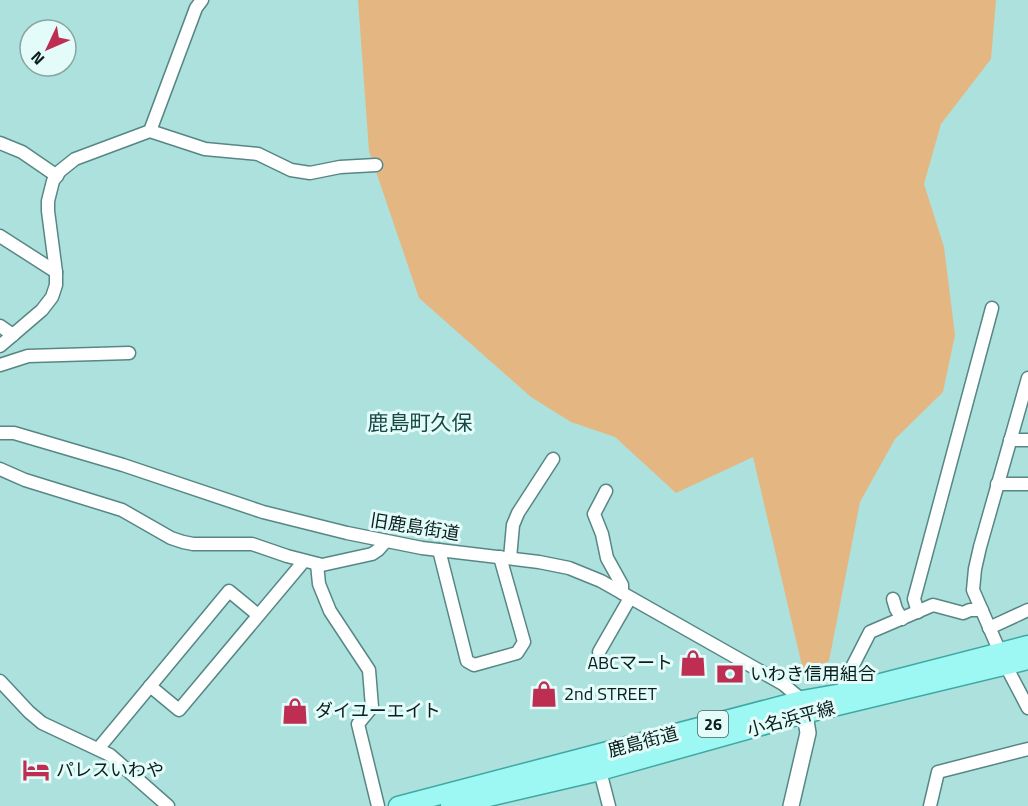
<svg xmlns="http://www.w3.org/2000/svg" width="1028" height="806" viewBox="0 0 1028 806" font-family="'Titillium Web','Noto Sans JP',sans-serif">
<style>
.green{fill:#e4b782}
.lines{fill:none;stroke-linecap:round;stroke-linejoin:round}
.minor-casing{stroke:#568784;stroke-width:15}
.tertiary-casing{stroke:#568784;stroke-width:18}
.primary-casing{stroke:#3fa8a3;stroke-width:21}
.minor{stroke:#fff;stroke-width:12}
.tertiary{stroke:#fff;stroke-width:15}
.primary{stroke:#9df7f3;stroke-width:18}
.labels{text-anchor:middle;stroke-width:6;stroke-linejoin:round;paint-order:stroke}
.shield{fill:#e3fcfa;stroke:#4b615f;stroke-width:1.5}
.shield-label{font-size:16px;font-weight:bold;fill:#0a1e1d}
.street-label{font-size:18px;fill:#0a1e1d;stroke:#e3fcfa}
.poi-label{font-size:18px;fill:#0a1e1d;stroke:#e3fcfa;text-anchor:start}
.quarter-label{font-size:21px;fill:#164946;stroke:#e3fcfa}
</style>
<rect width="100%" height="100%" fill="#ade1dd"/>
<path class="green" d="M358,0h638l-5,59 -50,65 -17,60 20,63 11,88 -12,57 -48,47 -35,63 -31,159 -25,13 -51,-217 -77,36 -61,-56 -44,-15 -40,-25 -112,-99 -50,-147z"/>
<g class="lines">
<defs>
<g id="minor">
<path d="M150,131l46,-123 6,-8"/>
<path d="M0,143l22,9 35,24"/>
<path d="M0,236l56,36"/>
<path d="M0,326l13,9"/>
<path d="M0,346l42,-36 10,-13 4,-12v-13l-8,-61v-10l5,-20 7,-10 15,-12 75,-28 55,18 53,5 33,16 19,3 30,-6 36,-2"/>
<path d="M0,365l28,-9 101,-3"/>
<path d="M1028,378l-48,169 -5,22 -2,21 33,76 22,42"/>
<path d="M0,433h14l109,32 140,47 84,21 75,15 117,14 30,6 32,13 182,103 19,16"/>
<path d="M1010,440h18"/>
<path d="M0,469l25,11 97,30 49,28 12,4 10,2h59l35,12 35,9 50,-11 6,-4 8,-9"/>
<path d="M997,484h31"/>
<path d="M606,491l-12,23 8,20 5,24 15,27v8"/>
<path d="M439,550l28,111 7,4 43,-12 7,-11 -24,-85"/>
<path d="M510,558l3,-33 5,-12 35,-54"/>
<path d="M317,564l2,20 11,27 39,59 3,37 -14,17 20,82"/>
<path d="M893,599l3,10 6,10"/>
<path d="M918,612l-4,-13 78,-291"/>
<path d="M989,628l39,-18"/>
<path d="M599,652l31,-54"/>
<path d="M0,681l29,31 13,11 68,32 58,51"/>
<path d="M150,686l29,24 125,-149"/>
<path d="M842,693l4,-14 24,-47 63,-27 30,8 7,-3h12"/>
<path d="M98,749l131,-158 29,24"/>
<path d="M600,771l9,35"/>
<path d="M930,806l8,-34 90,-23"/>
</g>
<path id="tertiary" d="M791,806l17,-73 -5,-30"/>
<g id="primary">
<path d="M398,806l404,-106 40,-7 186,-48"/>
<path d="M450,806l150,-35 204,-57 224,-54"/>
</g>
</defs>
<use href="#minor" class="minor-casing"/>
<use href="#tertiary" class="tertiary-casing"/>
<use href="#primary" class="primary-casing"/>
<use href="#minor" class="minor"/>
<use href="#tertiary" class="tertiary"/>
<use href="#primary" class="primary"/>
</g>
<defs>
<symbol id="shop-bare" viewBox="-9 -9 18 18"><path d="M-5-2.5h2.3a2.7 3.5 0 0 1 5.4 0H5L5.5 6h-11ZM-1.5-2.5h3a1.5 2.3 0 0 0-3 0Z" fill="#be2e53" stroke="#e3fcfa" stroke-width="2.5" paint-order="stroke"/></symbol>
<symbol id="bank-bare" viewBox="-9 -9 18 18"><path d="M-6-4H6V4H-6ZM0-2.3a2.3 2.3 0 1 0 0 4.6a2.3 2.3 0 1 0 0-4.6Z" fill="#be2e53" stroke="#e3fcfa" stroke-width="2.5" paint-order="stroke"/></symbol>
<symbol id="hotel-bare" viewBox="-9 -9 18 18"><path d="M-6-4.5h1.5V1H6V5H4.5V3h-9V5H-6ZM-4 0a1.8 1.8 0 1 1 3.6 0ZM.5 0V-2.5h3Q6-2.5 6 0Z" fill="#be2e53" stroke="#e3fcfa" stroke-width="2.5" paint-order="stroke"/></symbol>
</defs>
<g fill-rule="evenodd">
<use href="#shop-bare" x="674" y="644" width="38" height="38"/>
<use href="#bank-bare" x="711" y="655" width="38" height="38"/>
<use href="#shop-bare" x="525" y="675" width="38" height="38"/>
<use href="#shop-bare" x="276" y="692" width="38" height="38"/>
<use href="#hotel-bare" x="17" y="751" width="38" height="38"/>
</g>
<g class="labels">
<rect class="shield" x="698" y="711" width="30" height="26" rx="4.5"/>
<g class="shield-label">
<text x="713" y="730">26</text>
</g>
<g class="street-label">
<text transform="translate(415 527) rotate(9)" y="6">旧鹿島街道</text>
<text transform="translate(791 719) rotate(-15)" y="6">小名浜平線</text>
<text transform="translate(643 742) rotate(-15)" y="6">鹿島街道</text>
</g>
<g class="poi-label">
<text x="673" y="669" text-anchor="end">ABCマート</text>
<text x="750" y="680">いわき信用組合</text>
<text x="564" y="700">2nd STREET</text>
<text x="315" y="717">ダイユーエイト</text>
<text x="56" y="776">パレスいわや</text>
</g>
<g class="quarter-label">
<text x="420" y="430">鹿島町久保</text>
</g>
</g>
<g transform="translate(48 48) rotate(226)"><circle r="28" fill="#e3fcfa" stroke="#8ca3a2" stroke-width="1.5"/>
<path d="M0-4.5L10 22L0 15L-10 22Z" fill="#be2e53"/>
<text y="-9" font-size="16" font-weight="bold" text-anchor="middle" fill="#0a1e1d">N</text>
</g>
</svg>
